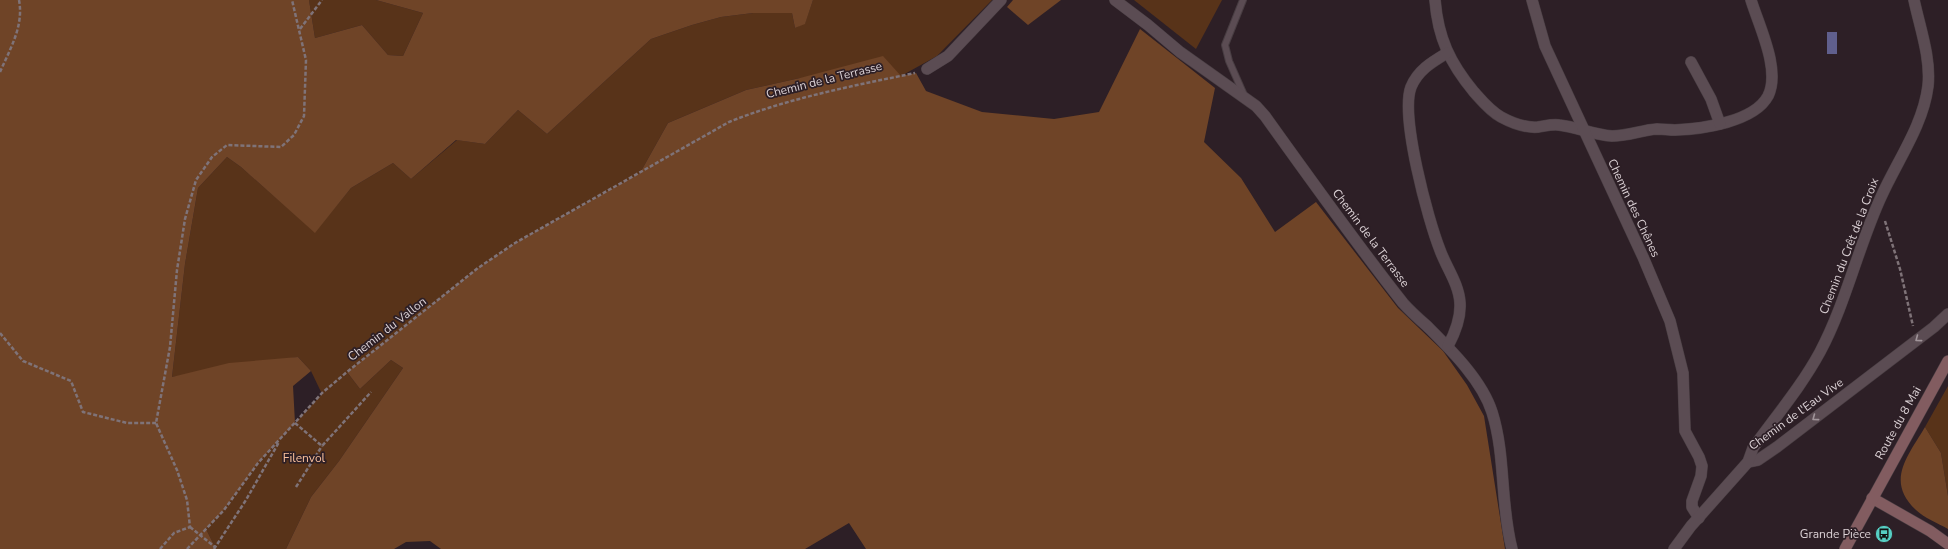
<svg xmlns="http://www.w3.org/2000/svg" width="1948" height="549" viewBox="0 0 1948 549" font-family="'Nunito Sans',sans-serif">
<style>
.green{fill:#583319}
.forest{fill:#6f4427}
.water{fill:#605f8d}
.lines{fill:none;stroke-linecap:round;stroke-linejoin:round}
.service-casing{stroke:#483d42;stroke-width:8}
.minor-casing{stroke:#483d42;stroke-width:12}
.secondary-casing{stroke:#483d42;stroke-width:12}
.path{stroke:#7f7378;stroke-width:2.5;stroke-dasharray:4 2;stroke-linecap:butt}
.service{stroke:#5b4c53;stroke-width:6}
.minor{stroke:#5b4c53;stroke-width:11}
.secondary{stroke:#825c60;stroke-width:11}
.path-bridge{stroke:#7f7378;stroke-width:2.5;stroke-dasharray:4 2;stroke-linecap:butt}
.oneway{stroke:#a1959a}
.labels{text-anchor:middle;stroke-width:3.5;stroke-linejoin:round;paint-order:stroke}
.street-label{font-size:12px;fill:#dbd1d5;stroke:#2d1f26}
.park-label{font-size:12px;fill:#fbc19c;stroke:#2d1f26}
.poi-label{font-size:12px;fill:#dbd1d5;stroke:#2d1f26;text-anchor:end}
</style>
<rect width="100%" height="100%" fill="#2d1f26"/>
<g class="green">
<path d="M309,0h67l47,13 -20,43 -15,-1 -26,-30 -47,13z"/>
<path d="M813,0h179l-55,56 -36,20 -101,2 -54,12 -78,33 -28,50 -125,70 -37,25 -131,104 13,17 31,-29 12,8 -64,93 -28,36 -25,52h-72l1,-2 -9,-18 18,-19 34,-47 64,-69 -11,-23 -13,-14 -126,20 13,-113 13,-76 29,-31 14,10 74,65 36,-44 42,-25 18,16 46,-39 28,4 33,-34 29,24 104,-95 41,-14 29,-8 32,-4h39l3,15 10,-5z"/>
<path d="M1134,0h88l-26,49z"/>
<path d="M1948,386v110l-7,-43 -16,-26z"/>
</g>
<g class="forest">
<path d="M0,0h309l6,38 47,-13 26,30 15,1 20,-43 -47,-13h437l-8,24 -10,4 -3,-15h-39l-32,4 -29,8 -41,14 -104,95 -29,-24 -33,34 -29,-4 -45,39 -18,-16 -42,25 -36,45 -74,-66 -14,-10 -29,31 -13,76 -13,113 57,-14 69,-6 13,14 -18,15 2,37 -37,40 -34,47 -18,19 9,18 -1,2h-214z"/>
<path d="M1013,0h48l-33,25 -21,-18z"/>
<path d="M1140,29l75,59 -11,54 37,36 34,54 41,-30 82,106 45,43 24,34 17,31 21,133h-639l-17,-26 -44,26h-364l-11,-8 -24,1 -12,7h-108l25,-52 28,-36 64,-93 -12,-8 -31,29 -13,-17 131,-104 37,-25 125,-70 28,-50 78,-33 54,-12 83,-22 18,20 15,-3 10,18 56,21 72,7 45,-7z"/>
<path d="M1925,427l16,26 7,43v33c-10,-6 -24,-11 -32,-19 -31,-29 -8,-54 9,-83z"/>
</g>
<rect class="water" x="1827" y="32" width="10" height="22"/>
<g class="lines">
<defs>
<path id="service" d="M1243,0l-18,45 4,16 15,34"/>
<g id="minor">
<path d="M1115,0l33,25 32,27 76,54 9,10c45,63 90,126 138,187 7,8 16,16 24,23 23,23 55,54 65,86 14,44 8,92 20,137"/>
<path d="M1435,0c3,38 15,63 39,92 8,9 16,19 27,25 11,6 25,11 37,10 7,-1 14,-3 21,-2 18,2 35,10 53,11 16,0 30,-6 45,-7 6,0 12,1 18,1 27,-1 79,-8 93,-34 13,-26 -9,-70 -17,-96"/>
<path d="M1532,0l13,46 98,211 27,64 13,52 2,58 14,26 3,9 -1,10 -9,25v6l7,11"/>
<path d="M1447,53c-15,9 -29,17 -36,34 -11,29 17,133 29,163 6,17 19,34 20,53 1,16 -5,30 -12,43"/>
<path d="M1691,62l20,37 9,25"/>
<path d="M927,69l21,-13 53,-56"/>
<path d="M1748,462l10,-2 19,-13 157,-120 14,-13"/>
<path d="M1674,549l17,-23 57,-64 5,-14c23,-32 48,-61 67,-96 26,-49 38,-105 61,-155 16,-36 42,-71 47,-111 3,-28 -8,-58 -14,-86"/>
</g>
<g id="secondary">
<path d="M1872,498l58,33 18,13"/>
<path d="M1845,549l103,-188"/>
</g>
</defs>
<use href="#service" class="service-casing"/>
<use href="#minor" class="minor-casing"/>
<use href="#secondary" class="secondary-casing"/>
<g class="path">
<path d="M300,29l22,-29"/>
<path d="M0,72c10,-23 24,-46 19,-72"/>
<path d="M1885,221l15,48 13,57"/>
<path d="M0,333l23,28 48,20 12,31 44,11h29"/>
<path d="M295,423l27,23 49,-54"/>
<path d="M296,487l26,-41"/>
<path d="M160,549l14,-16 16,-6 -3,-27 -10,-30 -21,-47 14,-76 7,-77 8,-51 11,-39 16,-23 15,-12 54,2 13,-12 10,-19 2,-56 -14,-60"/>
<path d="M187,549l37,-39 34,-47 64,-70 25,-21 131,-104 37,-25 214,-121c60,-24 123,-36 186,-49"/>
<path d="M214,549l32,-49 33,-58"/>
</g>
<use href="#service" class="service"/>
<use href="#minor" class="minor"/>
<use href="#secondary" class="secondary"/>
<path class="path-bridge" d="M190,527l25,20"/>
</g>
<defs><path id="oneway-chevron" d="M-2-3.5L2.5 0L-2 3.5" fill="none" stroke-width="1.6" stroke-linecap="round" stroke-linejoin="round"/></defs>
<g class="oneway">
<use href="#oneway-chevron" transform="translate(1918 339) rotate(143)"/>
<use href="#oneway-chevron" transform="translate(1815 418) rotate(143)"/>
</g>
<defs>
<symbol id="bus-disc" viewBox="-11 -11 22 22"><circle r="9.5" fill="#56cec3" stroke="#2d1f26"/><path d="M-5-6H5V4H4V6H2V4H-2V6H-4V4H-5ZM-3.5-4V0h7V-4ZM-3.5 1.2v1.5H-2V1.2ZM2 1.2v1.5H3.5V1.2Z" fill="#111"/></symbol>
</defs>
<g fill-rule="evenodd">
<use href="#bus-disc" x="1874" y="524" width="20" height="20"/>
</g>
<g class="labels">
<g class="street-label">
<text transform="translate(824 80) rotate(-14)" y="4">Chemin de la Terrasse</text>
<text transform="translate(1634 208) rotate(65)" y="4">Chemin des Chênes</text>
<text transform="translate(1371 238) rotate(53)" y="4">Chemin de la Terrasse</text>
<text transform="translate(1849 246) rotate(-69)" y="4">Chemin du Crêt de la Croix</text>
<text transform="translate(387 329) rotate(-38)" y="4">Chemin du Vallon</text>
<text transform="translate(1796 414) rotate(-36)" y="4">Chemin de l'Eau Vive</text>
<text transform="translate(1898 423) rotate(-61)" y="4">Route du 8 Mai</text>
</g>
<g class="park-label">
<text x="304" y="462">Filenvol</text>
</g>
<g class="poi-label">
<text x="1871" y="538">Grande Pièce</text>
</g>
</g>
</svg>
